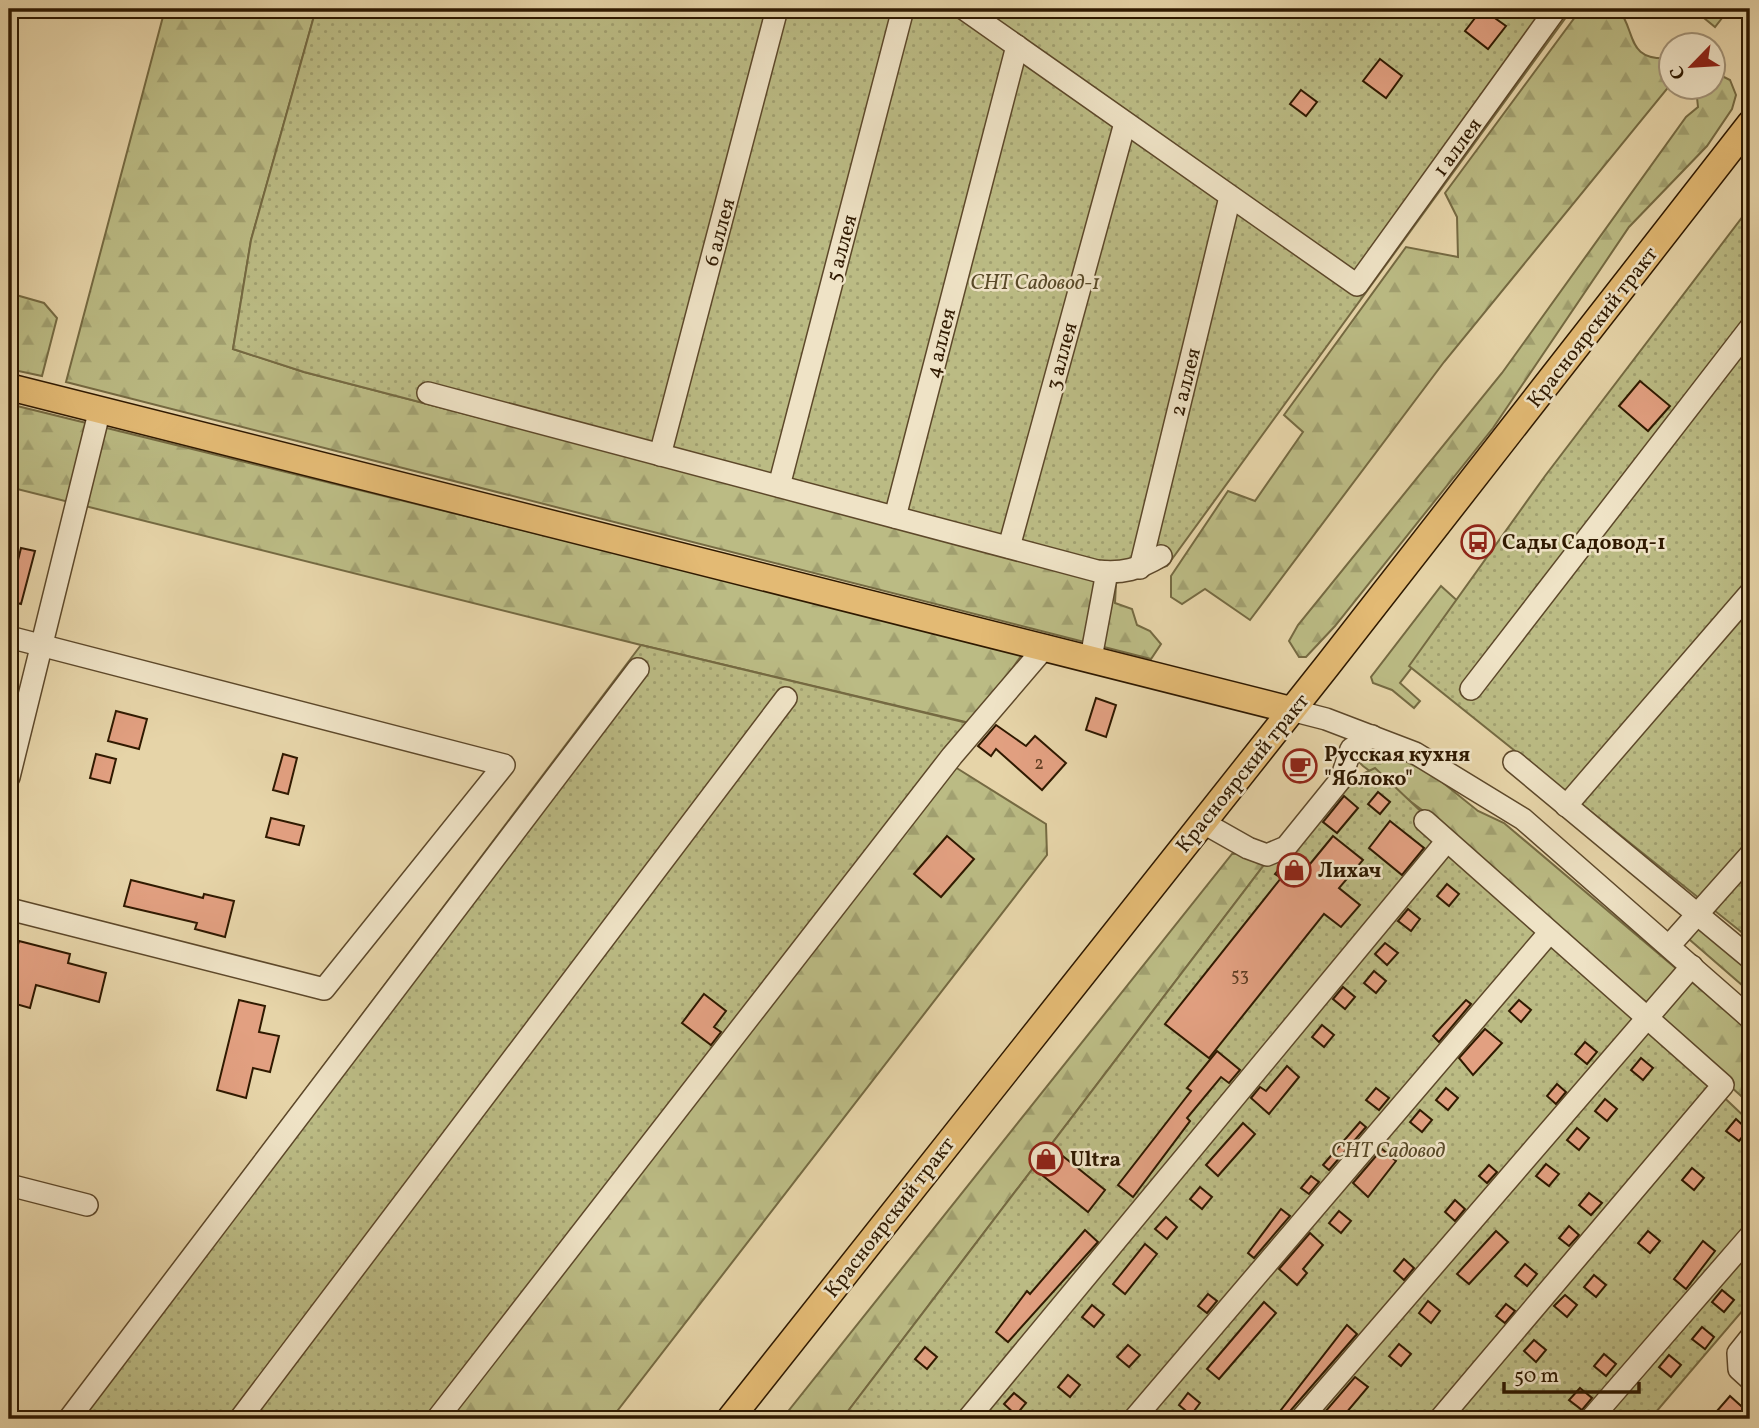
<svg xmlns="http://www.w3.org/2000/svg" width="1759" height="1428" viewBox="0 0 1759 1428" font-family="Vollkorn,serif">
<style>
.grass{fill:#bbbb84;stroke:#756a42;stroke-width:2}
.forest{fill:url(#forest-firs);stroke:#756a42;stroke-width:2}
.park{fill:url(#park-dots);stroke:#756a42;stroke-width:2}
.building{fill:#e2a081;stroke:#2f1900;stroke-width:2}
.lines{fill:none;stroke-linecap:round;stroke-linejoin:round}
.minor-casing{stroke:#5d482a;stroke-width:24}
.major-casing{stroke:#2f1900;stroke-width:29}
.minor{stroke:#efe3c6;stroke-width:21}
.major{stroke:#e3ba74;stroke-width:26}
.labels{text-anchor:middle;stroke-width:5;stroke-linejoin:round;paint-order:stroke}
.number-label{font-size:18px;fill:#5c3b20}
.street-label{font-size:21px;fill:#2f1900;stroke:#efe3c6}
.park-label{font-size:21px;font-style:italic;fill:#594a28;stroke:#efe3c6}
.poi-label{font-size:21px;font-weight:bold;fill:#2f1900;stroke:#efe3c6;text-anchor:start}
</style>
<defs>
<pattern id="forest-firs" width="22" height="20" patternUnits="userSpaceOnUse" patternTransform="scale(1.75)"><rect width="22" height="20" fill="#bbbb84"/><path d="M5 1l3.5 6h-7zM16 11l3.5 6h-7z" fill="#a1a070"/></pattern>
<pattern id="park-dots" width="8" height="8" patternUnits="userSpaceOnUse" patternTransform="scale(1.75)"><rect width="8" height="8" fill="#bbbb84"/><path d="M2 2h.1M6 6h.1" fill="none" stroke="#a1a070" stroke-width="1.8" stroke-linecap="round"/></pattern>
</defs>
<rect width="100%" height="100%" fill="#e6d4a8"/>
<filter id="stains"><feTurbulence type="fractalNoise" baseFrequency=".00286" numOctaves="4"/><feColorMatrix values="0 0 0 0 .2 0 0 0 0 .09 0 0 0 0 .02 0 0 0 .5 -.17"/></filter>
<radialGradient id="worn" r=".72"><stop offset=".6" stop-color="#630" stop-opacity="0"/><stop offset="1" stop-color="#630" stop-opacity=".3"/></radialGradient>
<path class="grass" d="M1441,586l20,18 -61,79 20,18 -6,7 -22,-18 -19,-7 -2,-6z"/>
<g class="forest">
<path d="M165,9h151l-65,231 -18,109 71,23 812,211 -1,20 17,6 5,16 13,6 11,13 -10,15 -1085,-277z"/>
<path d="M1581,9h37c19,21 6,53 53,49v26l-227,278 -194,258 -45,-31 -23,15 -11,-7v-21l57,-85 27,10 48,-69 -19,-17 122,-168 52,10 -1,-40 -12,-24z"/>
<path d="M1693,9h36l-14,18z"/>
<path d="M1714,72l16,8 6,15 -4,14 -25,37 -78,81 -136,201 -158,198 -29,31h-7l-10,-16 9,-16 204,-252 184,-256 12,-10 -2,-19h18z"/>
<path d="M9,293l35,10 13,15 -15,58 -33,-7z"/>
<path d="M9,404l1014,249 -49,71 -333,-79 -632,-158z"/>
<path d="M1374,746l58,28 46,37 26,12 246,208v73l-70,-63 -20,-27 -226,-195 -71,-53 -5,-5 2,-8z"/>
<path d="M955,767l91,57 1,31 -436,564h-166z"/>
<path d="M1247,853l10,3 7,9 -422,554h-60l450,-565z"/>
<path d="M1704,917l46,33v42l-60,-52v-10z"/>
</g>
<g class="park">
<path d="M316,9h1256l-405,557 -51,17 -812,-211 -71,-23 18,-109z"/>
<path d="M1750,207v732l-341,-273 136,-190z"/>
<path d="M641,645l339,81 -535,693h-388z"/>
<path d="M1375,768l375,354v180l-100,117h-808l422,-554 63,-74z"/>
</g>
<g class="building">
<path d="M1482,9l24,17 -18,23 -23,-18z"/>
<path d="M1380,59l22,17 -16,22 -23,-17z"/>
<path d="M1301,90l16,12 -11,14 -16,-12z"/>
<path d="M1640,381l30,25 -22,25 -29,-25z"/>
<path d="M21,548l14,3 -14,53 -12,-3v-4z"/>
<path d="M1096,698l20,7 -10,32 -20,-7z"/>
<path d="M116,711l31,8 -8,30 -31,-8z"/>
<path d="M996,725l30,21 9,-10 31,27 -24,27 -46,-41 -5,7 -13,-10z"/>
<path d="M96,754l20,5 -6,24 -20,-5z"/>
<path d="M283,754l14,4 -9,36 -15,-4z"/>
<path d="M1378,792l12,10 -10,12 -12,-10z"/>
<path d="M1344,796l14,12 -21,25 -14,-11z"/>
<path d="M271,818l33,8 -5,19 -33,-8z"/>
<path d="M1390,821l34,27 -22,27 -33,-27z"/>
<path d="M947,836l27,23 -33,38 -27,-23z"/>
<path d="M1333,836l30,24 -24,28 21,17 -19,22 -17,-13 -115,144 -44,-34 116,-146 -6,-4 10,-12 12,-8 13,10z"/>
<path d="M131,880l72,18 1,-4 30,7 -9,36 -30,-8 2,-6 -73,-17z"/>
<path d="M1447,884l12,10 -10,12 -12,-10z"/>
<path d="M1408,909l12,10 -9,12 -13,-10z"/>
<path d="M19,941l51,13 -2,9 38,10 -7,29 -63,-17 -6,23 -21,-6v-40l4,1z"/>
<path d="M1385,943l13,10 -11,12 -12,-11z"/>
<path d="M1374,971l12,10 -10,12 -12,-10z"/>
<path d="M1343,987l12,10 -10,12 -12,-10z"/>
<path d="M704,994l22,17 -12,16 7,5 -10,13 -29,-22z"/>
<path d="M239,1000l26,6 -6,26 20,4 -9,36 -17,-4 -7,30 -29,-8z"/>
<path d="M1466,1000l5,4 -32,38 -6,-6z"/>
<path d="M1519,1000l12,10 -10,12 -12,-11z"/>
<path d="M1322,1025l12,10 -10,12 -12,-10z"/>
<path d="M1485,1029l17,14 -29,32 -14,-17z"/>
<path d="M1585,1042l12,10 -10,12 -12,-10z"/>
<path d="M1217,1051l23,19 -11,13 -8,-6 -34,41 3,3 -57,76 -15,-12 73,-94 -4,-3z"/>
<path d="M1641,1058l12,10 -10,12 -12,-10z"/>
<path d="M1287,1066l12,11 -30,37 -18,-16 9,-11 6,4z"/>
<path d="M1557,1084l9,8 -10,12 -9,-8z"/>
<path d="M1376,1088l13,10 -10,12 -13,-10z"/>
<path d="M1446,1088l12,10 -10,12 -12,-10z"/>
<path d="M1605,1099l12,10 -10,12 -12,-10z"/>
<path d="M1420,1110l12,10 -10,12 -12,-10z"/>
<path d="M1736,1119l12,11 -9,11 -13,-10z"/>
<path d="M1360,1122l6,5 -37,43 -6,-5z"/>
<path d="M1243,1123l12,11 -37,42 -12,-11z"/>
<path d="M1577,1128l12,10 -10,12 -12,-10z"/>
<path d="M1054,1149l51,41 -17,22 -51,-41z"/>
<path d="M1382,1149l14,12 -28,36 -15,-14z"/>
<path d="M1546,1164l13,10 -10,12 -13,-10z"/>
<path d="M1489,1165l8,7 -10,11 -8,-7z"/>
<path d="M1692,1168l12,10 -10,12 -12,-10z"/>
<path d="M1311,1176l8,6 -10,12 -8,-6z"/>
<path d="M1200,1187l12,10 -10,12 -12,-10z"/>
<path d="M1589,1193l13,10 -11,12 -12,-10z"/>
<path d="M1455,1200l10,9 -10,12 -10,-9z"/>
<path d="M1281,1209l9,7 -36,42 -6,-5z"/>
<path d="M1339,1211l12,10 -10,12 -12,-10z"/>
<path d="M1166,1217l11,10 -10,12 -12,-10z"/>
<path d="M1569,1226l10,9 -10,11 -10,-8z"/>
<path d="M1085,1230l13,12 -90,100 -12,-10 31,-41 3,3z"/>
<path d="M1496,1231l12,11 -39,42 -12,-10z"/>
<path d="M1648,1231l12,10 -10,12 -12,-10z"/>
<path d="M1310,1233l13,12 -20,24 4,4 -10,12 -18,-16z"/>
<path d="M1703,1241l12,10 -29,38 -12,-10z"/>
<path d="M1145,1244l12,10 -32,40 -12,-10z"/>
<path d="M1404,1259l10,9 -10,12 -10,-9z"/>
<path d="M1525,1264l12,10 -10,12 -12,-10z"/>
<path d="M1594,1275l12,10 -10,12 -12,-10z"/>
<path d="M1722,1290l12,10 -10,12 -12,-10z"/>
<path d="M1208,1294l9,7 -10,12 -9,-7z"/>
<path d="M1565,1295l12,10 -10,12 -13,-11z"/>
<path d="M1428,1301l12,10 -9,12 -12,-10z"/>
<path d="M1264,1302l12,11 -57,66 -12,-10z"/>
<path d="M1506,1304l9,7 -10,12 -9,-7z"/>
<path d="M1092,1305l12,10 -10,12 -12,-10z"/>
<path d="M1347,1325l10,9 -66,76 -3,9h-14z"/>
<path d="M1702,1327l12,10 -9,12 -13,-10z"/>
<path d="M1534,1340l12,10 -10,12 -12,-11z"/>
<path d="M1399,1344l12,10 -10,12 -12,-10z"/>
<path d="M1128,1345l12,10 -11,12 -12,-10z"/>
<path d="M925,1347l12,10 -10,12 -12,-10z"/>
<path d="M1604,1354l12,10 -10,12 -12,-10z"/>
<path d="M1669,1355l12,10 -10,12 -12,-10z"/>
<path d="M1068,1375l12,10 -10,12 -12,-10z"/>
<path d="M1355,1377l13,10 -27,32h-9l-8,-6z"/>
<path d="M1580,1388l12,10 -10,12 -13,-10z"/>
<path d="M1014,1393l12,10 -10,12 -12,-11z"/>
<path d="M1188,1393l12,10 -9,12 -12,-10z"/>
<path d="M1730,1396l20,18v5h-40z"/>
</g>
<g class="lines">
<defs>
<g id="minor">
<path d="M964,9l393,276 199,-276"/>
<path d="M428,393l669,178c26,3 42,-2 64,-15"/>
<path d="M660,455l117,-446"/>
<path d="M779,486l124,-477"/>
<path d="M895,517l122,-471"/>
<path d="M1009,547l116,-424"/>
<path d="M1140,568l90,-371"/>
<path d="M9,637l495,128 -180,224 -315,-80"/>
<path d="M1091,658l16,-86"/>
<path d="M1471,689l279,-361"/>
<path d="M1291,710l35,9 89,34 108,66 227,199"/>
<path d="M1514,762l236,196"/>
<path d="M9,777l91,-368"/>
<path d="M1566,806l184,-213"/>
<path d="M1425,821l298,264 -283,334"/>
<path d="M1202,822l46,26 19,7 19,-8 55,-68 10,-30 21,-13"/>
<path d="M1669,946l81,-91"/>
<path d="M9,1185l78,20"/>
<path d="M1750,1338l-12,15 1,16 11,10"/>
<path d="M69,1419l569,-750"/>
<path d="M240,1419l546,-721"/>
<path d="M437,1419l515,-663 94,-110"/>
<path d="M968,1419l478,-577"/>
<path d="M1134,1419l415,-486"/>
<path d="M1301,1419l391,-453"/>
<path d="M1591,1419l159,-183"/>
</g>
<g id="major">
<path d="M9,387l1282,323"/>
<path d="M730,1419l597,-753 423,-542"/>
</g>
</defs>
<use href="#minor" class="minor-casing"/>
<use href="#major" class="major-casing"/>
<use href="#minor" class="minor"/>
<use href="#major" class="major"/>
</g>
<defs>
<symbol id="bus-ring" viewBox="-11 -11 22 22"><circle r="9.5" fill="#efe3c6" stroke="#8f2418" stroke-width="1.5"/><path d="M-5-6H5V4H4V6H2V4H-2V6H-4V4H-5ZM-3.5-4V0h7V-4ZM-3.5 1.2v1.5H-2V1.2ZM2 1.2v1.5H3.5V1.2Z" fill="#8f2418"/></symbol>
<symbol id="cafe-ring" viewBox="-11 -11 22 22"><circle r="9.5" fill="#efe3c6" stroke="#8f2418" stroke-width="1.5"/><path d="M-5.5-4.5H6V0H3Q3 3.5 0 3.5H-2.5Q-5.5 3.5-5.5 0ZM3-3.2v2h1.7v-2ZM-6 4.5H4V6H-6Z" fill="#8f2418"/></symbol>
<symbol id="shop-ring" viewBox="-11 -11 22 22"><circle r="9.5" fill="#efe3c6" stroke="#8f2418" stroke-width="1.5"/><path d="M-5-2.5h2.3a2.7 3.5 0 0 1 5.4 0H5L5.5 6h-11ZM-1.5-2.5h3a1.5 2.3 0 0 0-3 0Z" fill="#8f2418"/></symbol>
</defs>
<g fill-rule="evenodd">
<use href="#bus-ring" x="1459" y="523" width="38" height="38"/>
<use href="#cafe-ring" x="1281" y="747" width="38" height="38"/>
<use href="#shop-ring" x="1275" y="851" width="38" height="38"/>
<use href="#shop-ring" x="1027" y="1140" width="38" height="38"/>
</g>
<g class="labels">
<g class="number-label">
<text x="1039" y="769">2</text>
<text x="1240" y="981">53</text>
</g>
<g class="street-label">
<text transform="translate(1457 147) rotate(-54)" y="7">1 аллея</text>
<text transform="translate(719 232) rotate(-75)" y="7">6 аллея</text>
<text transform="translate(841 248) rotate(-75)" y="7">5 аллея</text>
<text transform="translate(1592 327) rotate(-52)" y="7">Красноярский тракт</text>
<text transform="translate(940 343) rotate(-76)" y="7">4 аллея</text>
<text transform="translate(1061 356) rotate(-75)" y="7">3 аллея</text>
<text transform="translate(1185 382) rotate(-76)" y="7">2 аллея</text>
<text transform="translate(1242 773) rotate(-51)" y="7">Красноярский тракт</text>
<text transform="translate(889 1217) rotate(-52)" y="7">Красноярский тракт</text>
</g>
<g class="park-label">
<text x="1035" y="289">СНТ Садовод-1</text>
<text x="1388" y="1157">СНТ Садовод</text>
</g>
<g class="poi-label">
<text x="1502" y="549">Сады Садовод-1</text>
<text x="1324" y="761">Русская кухня<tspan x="1324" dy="24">"Яблоко"</tspan></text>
<text x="1318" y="877">Лихач</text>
<text x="1070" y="1166">Ultra</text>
</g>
</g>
<rect width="1759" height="1428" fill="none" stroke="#e6d4a8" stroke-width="35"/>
<rect x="10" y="10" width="1738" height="1407" fill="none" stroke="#2f1900" stroke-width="3.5"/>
<rect x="18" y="18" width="1724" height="1393" fill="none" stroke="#2f1900" stroke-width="2"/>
<g transform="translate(1692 66) rotate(245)"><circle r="33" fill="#efe3c6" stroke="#a29277" stroke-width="2"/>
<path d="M0-5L12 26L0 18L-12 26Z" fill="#8f2418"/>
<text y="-10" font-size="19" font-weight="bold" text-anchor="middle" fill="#2f1900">С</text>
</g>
<path d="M1504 1382v10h135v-10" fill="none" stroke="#2f1900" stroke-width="3.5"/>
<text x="1514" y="1382" font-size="21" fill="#2f1900" stroke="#efe3c6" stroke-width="5" paint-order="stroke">50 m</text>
<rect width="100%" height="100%" filter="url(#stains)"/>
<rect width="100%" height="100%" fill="url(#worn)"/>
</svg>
